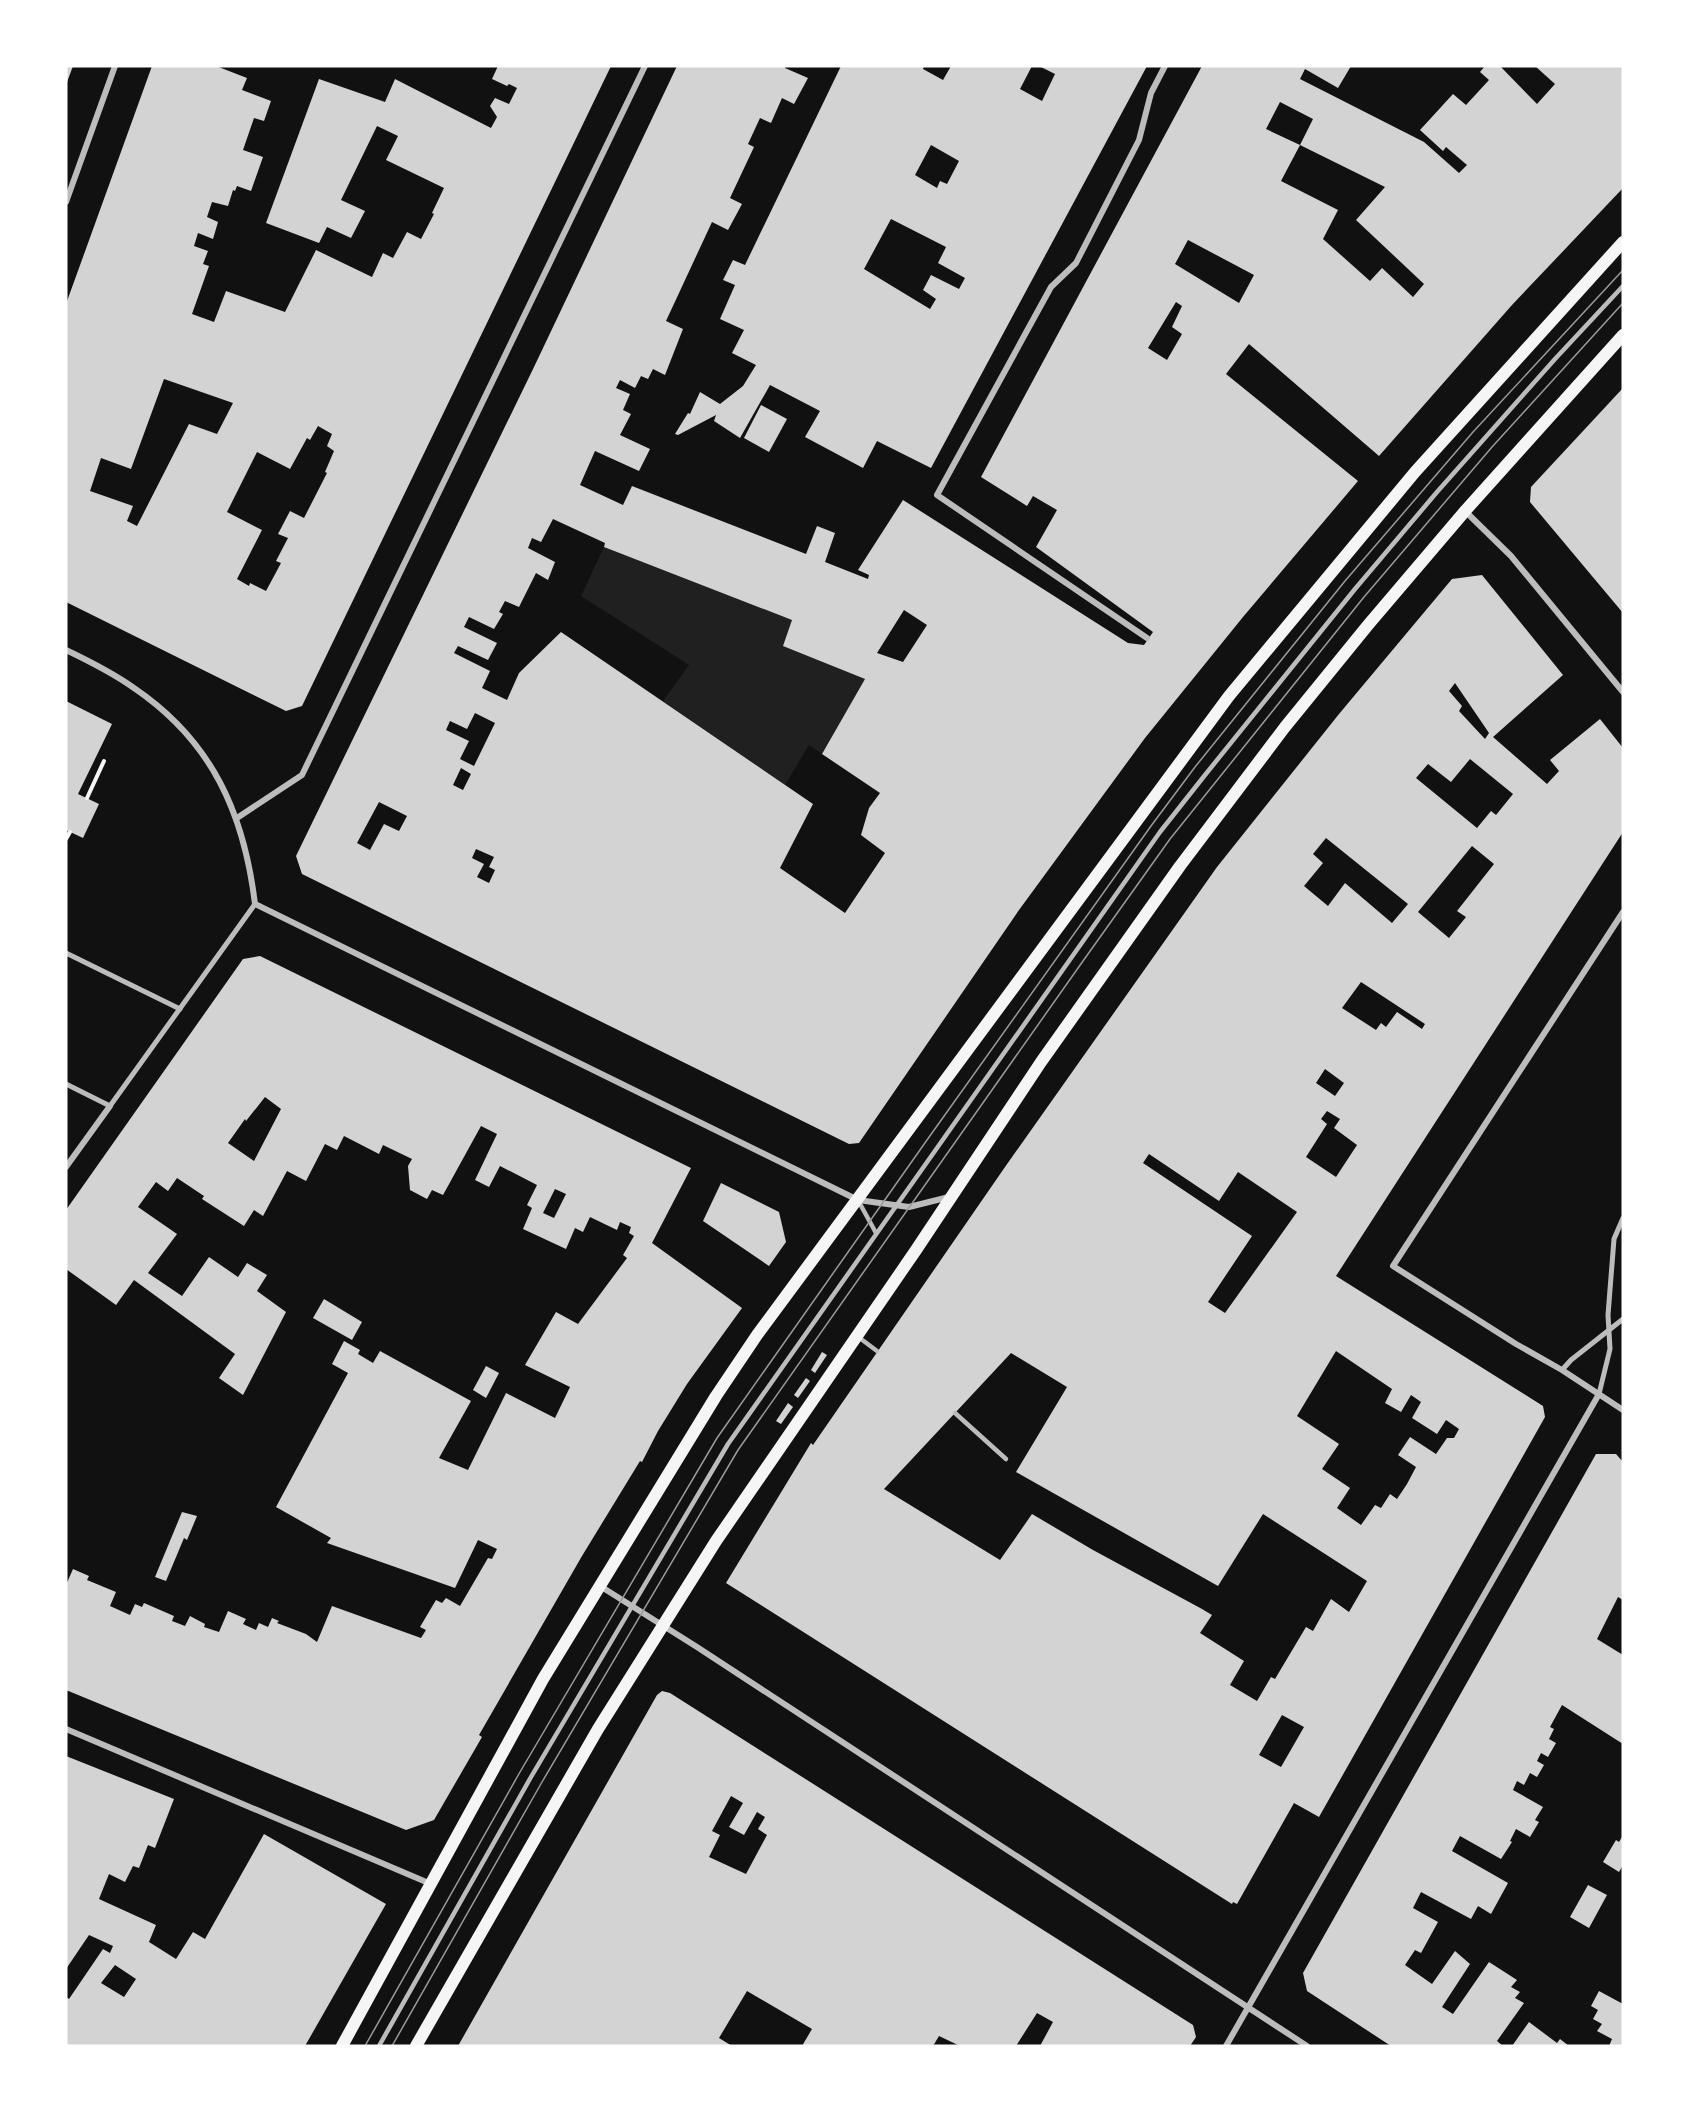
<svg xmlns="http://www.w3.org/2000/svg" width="1689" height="2112" viewBox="0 0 1689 2112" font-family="Inter,sans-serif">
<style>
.green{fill:#202020}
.building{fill:#d3d3d3;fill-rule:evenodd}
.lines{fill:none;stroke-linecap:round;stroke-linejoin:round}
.path{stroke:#f5f5f5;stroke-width:4}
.service{stroke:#bcbcbc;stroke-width:4.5}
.pedestrian{stroke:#bcbcbc;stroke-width:5}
.minor{stroke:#bcbcbc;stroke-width:6}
.secondary{stroke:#f5f5f5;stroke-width:12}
.tram{stroke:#9a9a9a;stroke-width:1.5}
</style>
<rect width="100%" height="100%" fill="#111"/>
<path class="green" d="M604,547l188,73 -8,26 81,33 -43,75 -13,-9 -24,40 -122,-84 26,-36 -108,-69z"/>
<g class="building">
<path d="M66,66h7l-7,19z"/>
<path d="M152,66h64l31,12 -5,12 29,11 -7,20 -10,-3 -11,32 20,7 -12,34 -14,-5 -2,5 -2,-1 -5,16 -16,-4 -5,15 11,5 -5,17 -15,-6 -4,13 14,5 -5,13 6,2 -17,48 22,8 12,-31 59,21 31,-62 56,27 11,-24 10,5 14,-26 14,7 13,-25 -2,-1 12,-25 -58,-28 12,-24 -21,-10 -36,74 24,11 -14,27 -24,-11 -8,16 -53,-20 53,-144 66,23 10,-23 96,49 6,-11 -7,-11 5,-8 14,6 8,-16 -8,-4 -2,2 -15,-7 6,-13h113l-309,640 -16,5 -220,-109v-298zM164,379l69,24 -16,31 -28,-10 -52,102 -10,-5 6,-15 -43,-15 11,-33 30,11zM318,426l14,8 -5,12 7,5 -9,21 2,1 -23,45 -14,-7 -12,23 10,4 -12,23 5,2 -15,28 -16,-8 -1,3 -12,-7 25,-49 -35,-18 30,-60 33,17 17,-31 3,2z"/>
<path d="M677,66h108v2l23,10 -14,26 -12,-6 -11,25 -11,-5 -12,26 6,3 -24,51 12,6 -14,26 -16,-8 -46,99 17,8 -18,46 -12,-6 -5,10 -7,-3 -6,12 -15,-8 -4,8 14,6 -7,16 8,4 -11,21 30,14 -11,22 -44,-20 -15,34 43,20 9,-19 174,68 11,-28 18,7 -10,29 43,17 1,-4 -11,-5 45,-70 225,143 16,2 9,-13 -117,-85 21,-37 -24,-14 -6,10 -46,-29 221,-411h149l-13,22 -33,-19 -5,10 124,63 35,31 8,-8 -21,-18 -3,4 -23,-21 33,-36 13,11 23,-25 -9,-8 5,-6h15l37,38 18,-20 -20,-18h88v122l-111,117 -133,151 -130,-112 -23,30 132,107 -115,136 -98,121 -126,172 -160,233 -10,1 -547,-270 -6,-18 238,-489zM1280,102l33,17 -13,26 85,42 -29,33 68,64 -11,13 -31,-29 -12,13 -47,-42 15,-29 -57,-29 19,-36 -34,-16zM1188,240l66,35 -15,28 -64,-39zM1176,302l6,4 -10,21 10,7 -15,26 -19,-12zM553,519l52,24 -1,4 188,73 -9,26 82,33 -43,75 58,39 -11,15 -8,27 24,18 -40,60 -65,-45 33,-64 -252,-172 -42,41 -12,27 -25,-12 8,-17 -36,-18 4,-7 30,14 9,-17 -33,-16 5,-10 25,12 9,-15 -4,-2 6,-11 14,6 17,-34 12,7 7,-18 -27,-14 4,-10 9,4zM904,610l23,15 -24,37 -26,-9zM475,713l20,10 -21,43 -14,-7 9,-18 -23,-11 4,-9 17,8zM461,768l10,6 -8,16 -10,-5zM379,802l28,14 -8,15 -15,-7 -14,26 -13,-7zM476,849l18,8 -5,10 6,3 -6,13 -12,-6 7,-13 -12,-6z"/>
<path d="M841,66h83l-1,3 20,11 8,-14h81l-12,23 22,12 13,-27 -16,-8h108l-216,402 -54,-27 -14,27 -58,-31 15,-26 -50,-26 -30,53 -26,-17 2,-6 -38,20 -3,-1 13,-21 2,1 10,-22 20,12 23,-18 13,-21 -24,-12 12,-23 -24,-11 15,-34 -12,-5 10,-20 12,5zM931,145l28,16 -12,23 -7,-3 -3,7 -22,-13zM891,219l55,28 -8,16 27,15 -6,11 -28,-14 -8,15 13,9 -6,10 -66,-40z"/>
<path d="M1623,388v225l-93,-111 1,-15z"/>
<path d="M761,405l26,14 -18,33 -25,-14z"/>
<path d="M1482,575l81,100 -70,62 54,47 12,-13 -9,-11 50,-41 23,29v84l-287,444 207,130 2,11 -226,400 -25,-14 -57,101 -4,-2 -1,2 -506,-321 85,-140 2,2 192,-278 212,-300 122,-153 113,-135zM1455,683l34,50 -4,6 -26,-28 3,-5 -13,-15zM1470,759l43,35 -17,21 -5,-4 -14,17 -61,-50 12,-14 23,18zM1326,838l82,66 -16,19 -47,-40 -17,23 -24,-20 19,-23 -10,-9zM1472,846l22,18 -37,47 9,6 -17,21 -31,-26zM1361,982l64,42 -3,5 -25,-17 -11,15 -5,-4 -5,7 -34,-22zM1325,1069l19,14 -9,13 -19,-13zM1327,1111l13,8 -6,9 23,17 -21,32 -30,-20 21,-33 -6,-5zM1149,1154l70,47 19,-29 59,40 -72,101 -17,-11 44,-66 -109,-73zM1336,1351l56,38 -7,14 16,9 10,-17 10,7 -9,16 25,16 9,-14 13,9 -5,9h-7l-11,16 -26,-17 -12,18 18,12 -9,17 -10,15 -7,-5 -9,14 -6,-3 -14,20 -24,-17 13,-20 -28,-19 17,-25 -42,-28zM1011,1353l56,34 -51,85 202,114 45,-72 104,67 -18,31 -18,-13 -18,32 -7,-4 -31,52 -4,-2 -14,24 -27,-16 14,-24 -44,-28 12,-18 -10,-6 -109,-59 -61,-36 -32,46 -116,-71zM1282,1715l22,12 -23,40 -22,-12z"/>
<path d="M66,701l46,23 -34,70 21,10 -16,34 -17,-8z"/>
<path d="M260,956l431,212 -39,75 90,65 -55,76 -29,47 -16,31 -2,-1 -58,95 -103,179 3,2 -48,83 -28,10 -340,-140v-105l7,-16 16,7 -2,4 29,12 -6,14 20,9 5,-11 7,3 2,-4 30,13 -2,5 13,5 5,-10 15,8 -1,3 15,5 9,-21 18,8 -3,5 13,6 3,-7 9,4 4,-9 7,3 -2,2 29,11 11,8 15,-36 89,32 5,-8 -6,-3 16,-27 6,3 4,-5 14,8 28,-48 4,1 5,-10 -19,-9 -23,48 -128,-45 4,-5 -55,-31 72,-134 -16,-9 12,-23 16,9 -2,4 15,9 7,-12 91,50 -32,57 29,12 38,-77 49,25 15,-31 -45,-22 31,-53 22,12 49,-66 -4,-3 11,-19 -5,-3 2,-6 -11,-5 -3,8 -27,-13 -7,15 -8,-4 -9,21 -43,-20 9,-21 -5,-3 10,-20 -37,-19 -11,21 -14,-7 22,-46 -16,-8 -38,69 -11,-5 -5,9 -17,-9 -2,-24 4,-7 -29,-14 -4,9 -35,-18 -7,14 -12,-6 -19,37 -19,-10 -24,45 -9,-6 -10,16 -42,-27 2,-3 -27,-18 -9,13 -12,-9 -18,25 39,27 -29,39 34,23 27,-39 29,20 9,-14 20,12 -10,16 29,21 -43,83 -24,-17 16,-24 -101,-74 -18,25 -50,-36v-59l177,-251zM265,1097l16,12 -27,52 -26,-18 17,-24 1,2zM555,1189l11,5 -12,24 -11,-5z"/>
<path d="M721,1183l58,29 7,30 -17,24 -66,-45z"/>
<path d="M324,1299l38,23 -10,18 -39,-22z"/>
<path d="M822,1352l5,3 -12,18 -4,-3z"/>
<path d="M486,1366l13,7 -13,25 -13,-8z"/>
<path d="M806,1378l4,3 -12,17 -4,-3z"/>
<path d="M788,1403l5,4 -12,17 -5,-3z"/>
<path d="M1596,1454h20l7,8v138l-5,-3 -21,42 26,16v89l-61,-39 -12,22 4,2 -5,10 7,4 -8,14 -7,-4 -4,8 7,4 -7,12 -7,-4 -6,12 -7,-4 -4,9 30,17 -8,13 4,2 -9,15 -14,-8 -6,12 2,1 -11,17 -41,-23 -8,15 56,32 -17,31 -13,-8 -7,13 -50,-27 -8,16 25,14 -17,31 -6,-3 -10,15 27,19 23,-33 15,13 -28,43 11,7 36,-52 28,18 -6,7 9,5 -5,6 9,5 -27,38 6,5h-112l-84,-55 -4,-18z"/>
<path d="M182,1512l15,4 -10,24 -3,-2 -18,43 -11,-4z"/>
<path d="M662,1691l8,2 523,332 3,12 -6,9h-150l13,-24 -16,-9 -21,33h-56l-21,-10 -6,10h-131l10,-17 -65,-38 -28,47 13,8h-274l199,-351zM731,1796l12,7 -14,24 15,8 13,-23 8,5 -7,12 9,6 -21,39 -37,-17 11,-22 -8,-4z"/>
<path d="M66,1756l108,43 -19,49 -7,-3 -9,23 -6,-2 -8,16 -16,-8 -10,25 57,26 -7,17 27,17 17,-27 12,7 59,-105 122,70 -81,142h-239v-49l3,2 34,-50 7,4 3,-7 -24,-11 -23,34zM115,1965l21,14 -12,18 -23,-14z"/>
<path d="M1623,1835v30l-4,7 -16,-10 13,-22 3,2z"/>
<path d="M1588,1885l19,10 -18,33 -19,-11z"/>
<path d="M1599,1991l24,13v42h-14l3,-7 -15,-8 5,-7 -9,-5 5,-9 -7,-4z"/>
<path d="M1529,2022l28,21 3,-4 9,7h-57z"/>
</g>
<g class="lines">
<g class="path">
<path d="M87,798l17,-37"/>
<path d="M66,839l4,-7"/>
</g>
<g class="service">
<path d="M859,1202l17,31"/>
<path d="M857,1336l20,15"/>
<path d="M955,1413l51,46"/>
<path d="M379,2046l152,-269 197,-333 209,-296 223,-316 45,-57 150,-186 82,-97 118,-133 68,-73"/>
</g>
<g class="pedestrian">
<path d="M66,953l114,56"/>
<path d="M66,1084l44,22 145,-202"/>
<path d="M1562,1370l9,-10 52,-41"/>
<path d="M1599,1394l11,-45 -2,-34 6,-76 9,-21"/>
</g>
<g class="minor">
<path d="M66,202l49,-136"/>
<path d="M1465,511l46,45 112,136"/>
<path d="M1147,638l-210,-143 114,-208 25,-24 63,-123 12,-47 14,-27"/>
<path d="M66,650c23,11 47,23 68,38 78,53 110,125 121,216l603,296 51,7 40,-10"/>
<path d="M237,818l65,-43 343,-709"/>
<path d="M1623,912l-230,354 123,78 46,26 61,40"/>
<path d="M66,1167l44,-61"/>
<path d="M600,1586l97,61 610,399"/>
<path d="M66,1729l365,155"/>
<path d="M1226,2046l373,-652"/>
</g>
<g class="secondary">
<path d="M342,2046l201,-367 173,-283 41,-61 472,-639 186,-224 208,-230"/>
<path d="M416,2046l182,-317 118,-188 200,-291 125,-188 139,-196 105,-139 83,-102 97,-114 158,-176"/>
</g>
<g class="tram">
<path d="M365,2046l155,-274 197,-334 210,-298 224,-314 44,-59 150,-186 128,-149 150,-162"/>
<path d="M392,2046l150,-264 196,-332 345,-489 87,-122 194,-242 128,-150 131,-144"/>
</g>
</g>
<rect width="1689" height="2112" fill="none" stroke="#ffffff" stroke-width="135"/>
</svg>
